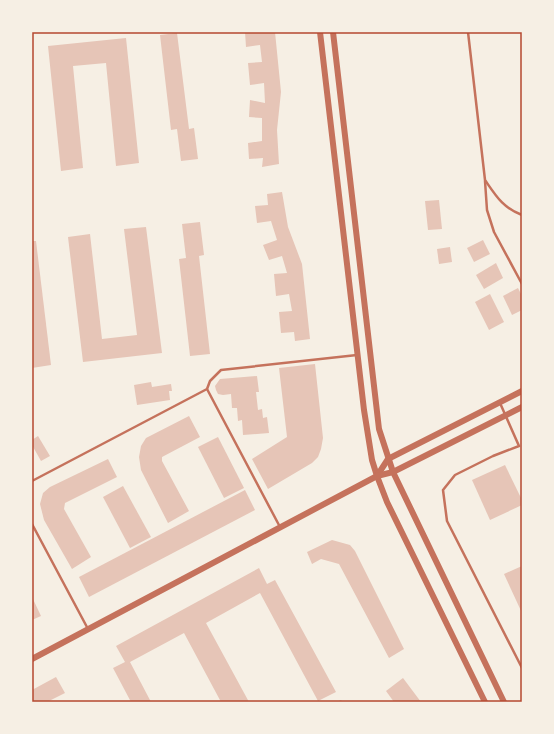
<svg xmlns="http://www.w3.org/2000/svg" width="554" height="734" viewBox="0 0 554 734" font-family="Mulish,sans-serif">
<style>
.building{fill:#e6c5b7}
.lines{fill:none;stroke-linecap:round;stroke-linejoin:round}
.service{stroke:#c5725c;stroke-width:2.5}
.tertiary{stroke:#c5725c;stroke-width:6}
.neatline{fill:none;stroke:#b5482f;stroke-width:1.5}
</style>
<rect width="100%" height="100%" fill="#f6efe4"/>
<g class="building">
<path d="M245,32h30l6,60 -4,38 2,34 -17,3 1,-9 -14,1 -1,-16 14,-2v-23l-13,-1 1,-17 15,3 -1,-20 -14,2 -2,-22 14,-1 -2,-17 -14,2z"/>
<path d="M177,33l12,96 5,-1 4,31 -17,2 -4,-32 -6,1 -11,-95z"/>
<path d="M126,38l13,125 -23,3 -10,-103 -33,3 10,102 -22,3 -13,-125z"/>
<path d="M282,192l6,35 14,37 8,75 -15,2 -1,-9 -13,1 -2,-21 13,-1 -3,-17 -13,2 -2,-22 13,-1 -5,-17 -13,4 -6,-15 14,-5 -6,-19 -14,2 -2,-17 13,-1 -1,-11z"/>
<path d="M439,200l3,29 -14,1 -3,-29z"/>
<path d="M200,222l4,33 -5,1 11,98 -20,2 -11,-97 7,-1 -4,-34z"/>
<path d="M146,227l16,126 -79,9 -15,-125 22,-3 12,105 35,-4 -13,-106z"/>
<path d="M483,240l7,14 -16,8 -7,-14z"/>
<path d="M32,241h4l15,124 -19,3z"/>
<path d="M450,247l2,15 -13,2 -2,-15z"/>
<path d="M496,263l7,15 -19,11 -8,-14z"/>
<path d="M518,288l4,8v14l-10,5 -9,-19z"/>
<path d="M490,294l14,28 -15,8 -14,-28z"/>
<path d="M315,364l8,74 -2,11 -3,8 -6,6 -44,26 -16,-30 35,-22 -8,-69z"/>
<path d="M257,376l2,16h-3l2,18 4,-1 1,9 4,-1 2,16 -26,2 -1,-15 -4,1 -1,-13h-5l-1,-14 -8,1 -5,-1 -2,-4 -1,-4 5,-7z"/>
<path d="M151,382l1,5 19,-3 1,7h-3l1,9 -33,5 -3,-20z"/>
<path d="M189,416l11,21 -38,20v4l27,50 -21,12 -27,-53 -2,-13 2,-11 5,-8z"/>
<path d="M38,436l12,20 -9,5 -9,-16v-5z"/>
<path d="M218,437l26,51 -20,10 -26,-51z"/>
<path d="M108,459l9,18 -52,26 -1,6 27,48 -19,12 -28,-49 -4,-16 3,-11 7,-6z"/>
<path d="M505,465l17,35v5l-32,15 -18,-40z"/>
<path d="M123,486l28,51 -21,11 -27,-51z"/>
<path d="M245,490l10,20 -166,87 -10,-20z"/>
<path d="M332,540l18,5 5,6 49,98 -15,9 -50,-94 -18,-5 -9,5 -5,-12z"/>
<path d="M522,566v47l-18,-39z"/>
<path d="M259,568l8,16 8,-4 61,112 -18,9 -58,-108 -54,30 43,79h-28l-37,-69 -54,29 21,40h-20l-18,-34 12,-6 -9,-16z"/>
<path d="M32,597l9,19 -9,4z"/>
<path d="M56,677l9,16 -18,9h-15v-12z"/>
<path d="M403,678l18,24h-27l-8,-11z"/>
</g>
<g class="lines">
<g class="service">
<path d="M468,32l17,148c11,16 18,28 37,35"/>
<path d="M485,181l2,29 7,22 28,52"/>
<path d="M207,389l73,138"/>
<path d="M500,403l19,43 -26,10 -38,19 -12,15 4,31 75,147"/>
<path d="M32,481l175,-92 3,-8 11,-11 136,-15"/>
<path d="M32,524l56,105"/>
<path d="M340,702h1"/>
</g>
<g class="tertiary">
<path d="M320,32l44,378 8,50 5,16 10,26 98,200"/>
<path d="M333,32l46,397 14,43 111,230"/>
<path d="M377,476l11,-17 134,-68"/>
<path d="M32,659l345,-183 16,-4 129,-65"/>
</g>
</g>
<rect width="554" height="734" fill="none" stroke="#f6efe4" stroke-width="66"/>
<rect x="33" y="33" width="488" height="668" class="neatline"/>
</svg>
